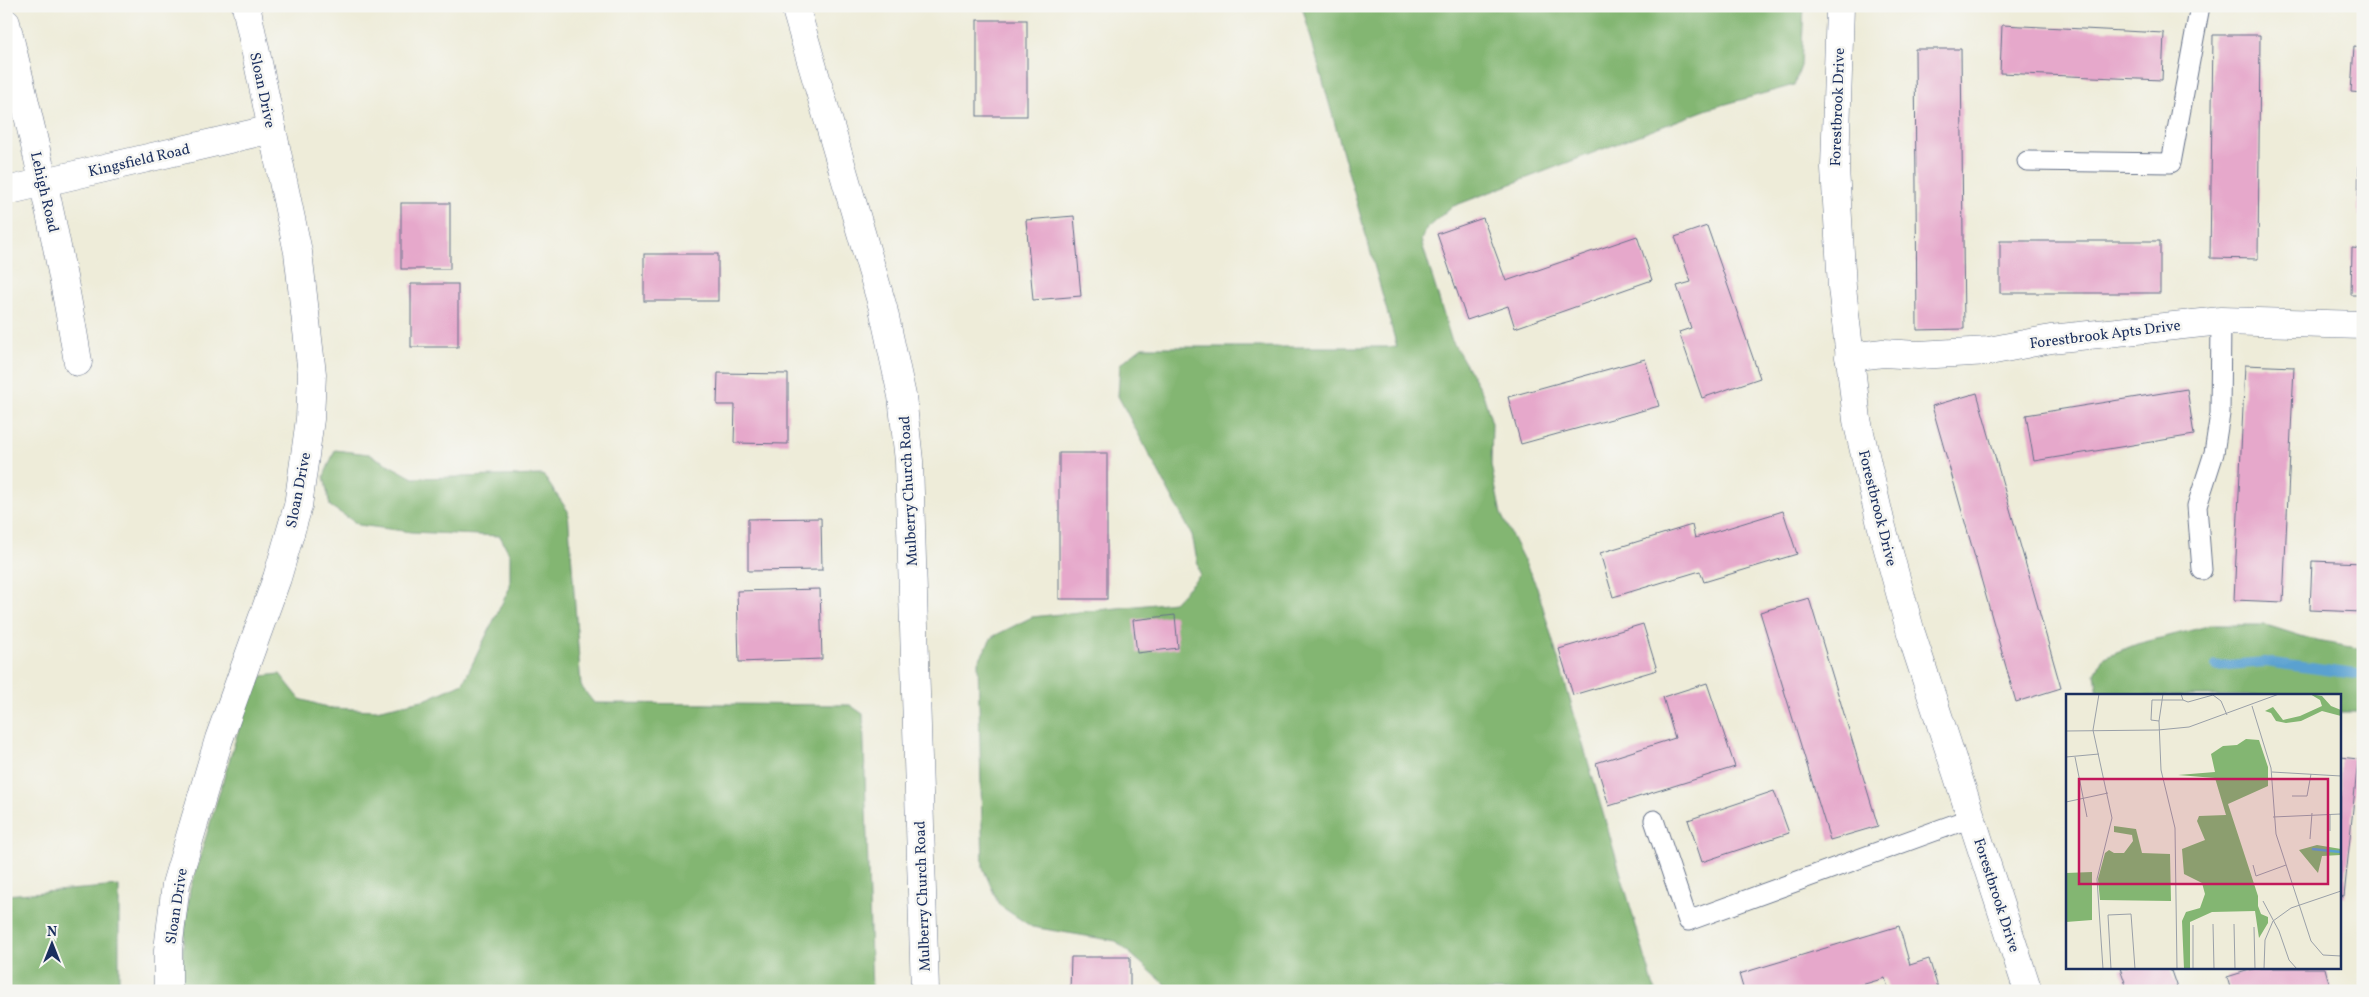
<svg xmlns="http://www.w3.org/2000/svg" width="2369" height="997" viewBox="0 0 2369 997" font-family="Vollkorn,serif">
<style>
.forest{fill:#83b672;stroke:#4f7268}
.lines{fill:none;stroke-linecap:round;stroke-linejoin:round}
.stream{stroke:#5aa1d0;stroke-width:10}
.building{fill:#e6a8cb}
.lane-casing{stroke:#657189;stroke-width:21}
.street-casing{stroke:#657189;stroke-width:29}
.secondary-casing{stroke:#657189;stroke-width:29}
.lane{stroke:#fff;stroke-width:19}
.street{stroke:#fff;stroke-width:28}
.secondary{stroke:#fff;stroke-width:28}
.labels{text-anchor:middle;stroke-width:5;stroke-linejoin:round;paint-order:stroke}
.street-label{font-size:15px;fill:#1b2f5e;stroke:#f6f6f2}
.inset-river{fill:none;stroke:#5aa1d0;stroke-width:2.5}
.inset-road{fill:none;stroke:#9aa0a8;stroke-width:1}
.view{fill:#c2185b;fill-opacity:0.15;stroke:#c2185b;stroke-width:2.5}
.inset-edge{fill:none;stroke:#1b2f5e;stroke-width:2.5}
</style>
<rect width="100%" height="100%" fill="#f6f6f2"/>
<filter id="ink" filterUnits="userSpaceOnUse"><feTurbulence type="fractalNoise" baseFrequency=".02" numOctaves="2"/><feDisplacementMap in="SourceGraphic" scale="10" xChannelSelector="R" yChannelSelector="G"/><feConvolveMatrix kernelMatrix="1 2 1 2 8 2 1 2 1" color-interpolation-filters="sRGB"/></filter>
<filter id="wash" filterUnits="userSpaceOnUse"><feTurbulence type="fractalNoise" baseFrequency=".0096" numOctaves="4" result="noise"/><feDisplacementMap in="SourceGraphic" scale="20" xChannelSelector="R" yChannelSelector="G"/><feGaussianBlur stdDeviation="1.12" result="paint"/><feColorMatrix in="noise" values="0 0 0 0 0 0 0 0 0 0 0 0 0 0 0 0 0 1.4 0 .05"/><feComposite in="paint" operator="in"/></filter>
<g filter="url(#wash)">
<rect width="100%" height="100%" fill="#eeecd9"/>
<g class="forest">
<path d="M1302,6h502l-3,60 -7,19 -86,24 -257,98 -24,21 -6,12 30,99 32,55 9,29 -1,42 10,49 36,73 118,404h-482l-57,-50 -84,-14 -33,-22 -16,-37 -5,-206 14,-25 40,-20 142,-15 26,-27 -8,-40 -74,-139 2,-32 22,-17h255z"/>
<path d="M335,450l34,4 44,24 130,-3 25,36 13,175 13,17 256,2 13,9 9,277h-690l1,-44 7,-58 58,-190 14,-23 18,-2 20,25 30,9 46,2 51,-11 36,-16 47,-96v-32l-10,-19 -89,-4 -52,-7 -29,-19 -6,-30z"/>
<path d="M2212,625h54l51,16 46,8v63h-23v-16h-242l-3,-23 9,-16 33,-13z"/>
<path d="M119,886v105h-113v-96z"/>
</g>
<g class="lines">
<path class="stream" d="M2216,666l49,-4 98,13"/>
</g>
<g id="blocks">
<g class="building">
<rect x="977" y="20" width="50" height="96"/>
<path d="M2002,25l162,8 -2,47 -162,-7z"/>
<path d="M2213,35h47l-2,224 -48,-1z"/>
<path d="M2354,46l9,1v46l-12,-1z"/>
<path d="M1915,49h46l3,280 -47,1z"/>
<path d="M2359,131h4v85h-5z"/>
<rect x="401" y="203" width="49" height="66"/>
<path d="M1074,216l7,80 -48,4 -7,-80z"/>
<path d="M1483,218l23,63 131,-45 15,44 -137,48 -7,-22 -41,14 -30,-86z"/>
<path d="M1707,226l53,152 -58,20 -23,-66 12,-4 -14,-42 14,-4 -16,-45z"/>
<rect x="2000" y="241" width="160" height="52"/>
<path d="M2352,248l11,1v46h-12z"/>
<rect x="644" y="254" width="74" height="47"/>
<rect x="411" y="284" width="47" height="63"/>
<path d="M1645,359l14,47 -138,38 -13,-47z"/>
<path d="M2245,365l49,2 -11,235 -49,-2z"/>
<path d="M718,373l70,1v70l-54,-1 1,-38h-18z"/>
<path d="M2187,389l7,46 -160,26 -8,-46z"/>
<path d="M1977,393l84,295 -45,14 -84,-296z"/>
<rect x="1059" y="453" width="48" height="146"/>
<path d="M1783,511l14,43 -93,28 -4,-11 -87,26 -13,-44 92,-28 3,13z"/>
<path d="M821,518l1,52 -74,1v-52z"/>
<path d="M2312,561l51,2v49l-53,-2z"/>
<path d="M820,589l2,70 -83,3 -2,-71z"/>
<path d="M1809,598l69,228 -48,14 -70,-228z"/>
<path d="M1175,615l3,33 -41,5 -4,-33z"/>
<path d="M1643,624l14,46 -84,25 -14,-46z"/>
<path d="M1707,683l28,84 -126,39 -13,-43 79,-25 -12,-41z"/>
<path d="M2340,757l18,2 -14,138 -4,-1z"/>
<path d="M1774,791l15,42 -87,29 -14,-42z"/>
<path d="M1899,926l11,39 19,-6 10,32h-50l-4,-13 -44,13h-97l-5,-17z"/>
<path d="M1071,957h59v34h-60z"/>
<path d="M2120,968h50l8,23h-50z"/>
<path d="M2256,968h69l6,23h-100l-4,-14z"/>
</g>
</g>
</g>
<g filter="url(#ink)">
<use href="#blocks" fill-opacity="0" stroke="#657189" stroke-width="1"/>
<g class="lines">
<defs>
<g id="lane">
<path d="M2027,161l144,2 29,-157"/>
<path d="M2202,570l-5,-64 17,-53 6,-39 1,-93"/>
<path d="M1654,820l34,101 283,-103"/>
</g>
<g id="street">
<path d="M1840,6l-5,162 7,119 15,133 23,100 31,113 117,358"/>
<path d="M6,23c27,112 54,225 72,339"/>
<path d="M6,191l266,-62"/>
<path d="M1849,357l34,-4 35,2 71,-4 62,-12 170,-18 142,4"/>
<path d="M168,991v-41l8,-66 43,-145 58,-161 21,-72 12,-87 2,-45 -14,-122 -52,-246"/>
</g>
<path id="secondary" d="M795,6l88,302 19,88 7,65 16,530"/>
</defs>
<use href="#lane" class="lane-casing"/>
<use href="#street" class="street-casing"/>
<use href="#secondary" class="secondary-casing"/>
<use href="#lane" class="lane"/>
<use href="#street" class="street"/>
<use href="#secondary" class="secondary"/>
</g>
</g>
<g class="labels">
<g class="street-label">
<text transform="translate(263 90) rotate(78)" y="5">Sloan Drive</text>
<text transform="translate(1837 107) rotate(-88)" y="5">Forestbrook Drive</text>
<text transform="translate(139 160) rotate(-13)" y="5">Kingsfield Road</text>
<text transform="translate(45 192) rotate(77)" y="5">Lehigh Road</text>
<text transform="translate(2105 334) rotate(-7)" y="5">Forestbrook Apts Drive</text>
<text transform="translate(298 490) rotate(-79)" y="5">Sloan Drive</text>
<text transform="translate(908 491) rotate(-93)" y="5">Mulberry Church Road</text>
<text transform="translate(1878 508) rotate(76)" y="5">Forestbrook Drive</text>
<text transform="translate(1997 895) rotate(72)" y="5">Forestbrook Drive</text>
<text transform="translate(922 896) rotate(-92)" y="5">Mulberry Church Road</text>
<text transform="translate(176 906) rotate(-81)" y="5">Sloan Drive</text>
</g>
</g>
<g transform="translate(2066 694)">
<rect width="275" height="275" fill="#eeecd9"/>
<path d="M244,0l12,2 9,10 10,4v6l-19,-5 -21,10 -15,2 -10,-2 -5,-8 -6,-2 8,-4 10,13 17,-4 22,-10 -2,-6zM180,45l13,1 9,27v19l-40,18 30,92v10l3,8 7,3v6l-9,15 -4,-27 -43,1 -22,10v47h-6l-2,-48 4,-9 14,-4 5,-14 -3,-11 -18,-9 -2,-25 23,-9 -8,-19 2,-5 27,-1 -11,-37 -37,-3 37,-3 -4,-18 12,-8 14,-1zM48,132l22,3 6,24 28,1 1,47 -71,-1 -2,-21 7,-26 4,-3 5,3h10l9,-12 -1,-6 -18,-3zM251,151l24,4v6l-19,1 -4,17 -19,-23zM26,178v48l-26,2v-49z" fill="#83b672"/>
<path class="inset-river" d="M246,155l29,3"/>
<path class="inset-road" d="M33,0l-6,36 19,88 -15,61 6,90M115,0l2,6 5,2 25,-7 8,6 6,14M186,12l19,62 5,66 35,107 12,14 18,1M93,27l4,-27M0,37l92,-1 31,-3 90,-33M0,63l33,-3M9,63l12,60M206,78l69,4M226,102h15l4,-22M0,108l42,-9M207,123l68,-3M264,137v-17M244,145l2,-26M187,171l3,11 30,-11M197,207l16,30 10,29 8,9M147,230l1,45M168,230l1,45M127,231v44M188,233l1,42M45,275l-3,-54 23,-1 4,55M111,275l-2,-141 -14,-58 -2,-49 -8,-1 1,-20h31M198,275l1,-29 8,-19 18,-13 50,-17"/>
<path class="view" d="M13,85h249v105h-249z"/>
<rect width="275" height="275" class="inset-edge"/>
</g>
<rect width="2369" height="997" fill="none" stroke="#f6f6f2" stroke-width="25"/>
<g transform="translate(52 944)" stroke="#f6f6f2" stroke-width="4" paint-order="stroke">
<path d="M0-4L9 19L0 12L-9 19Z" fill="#1b2f5e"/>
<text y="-8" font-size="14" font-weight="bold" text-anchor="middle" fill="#1b2f5e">N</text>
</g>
</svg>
